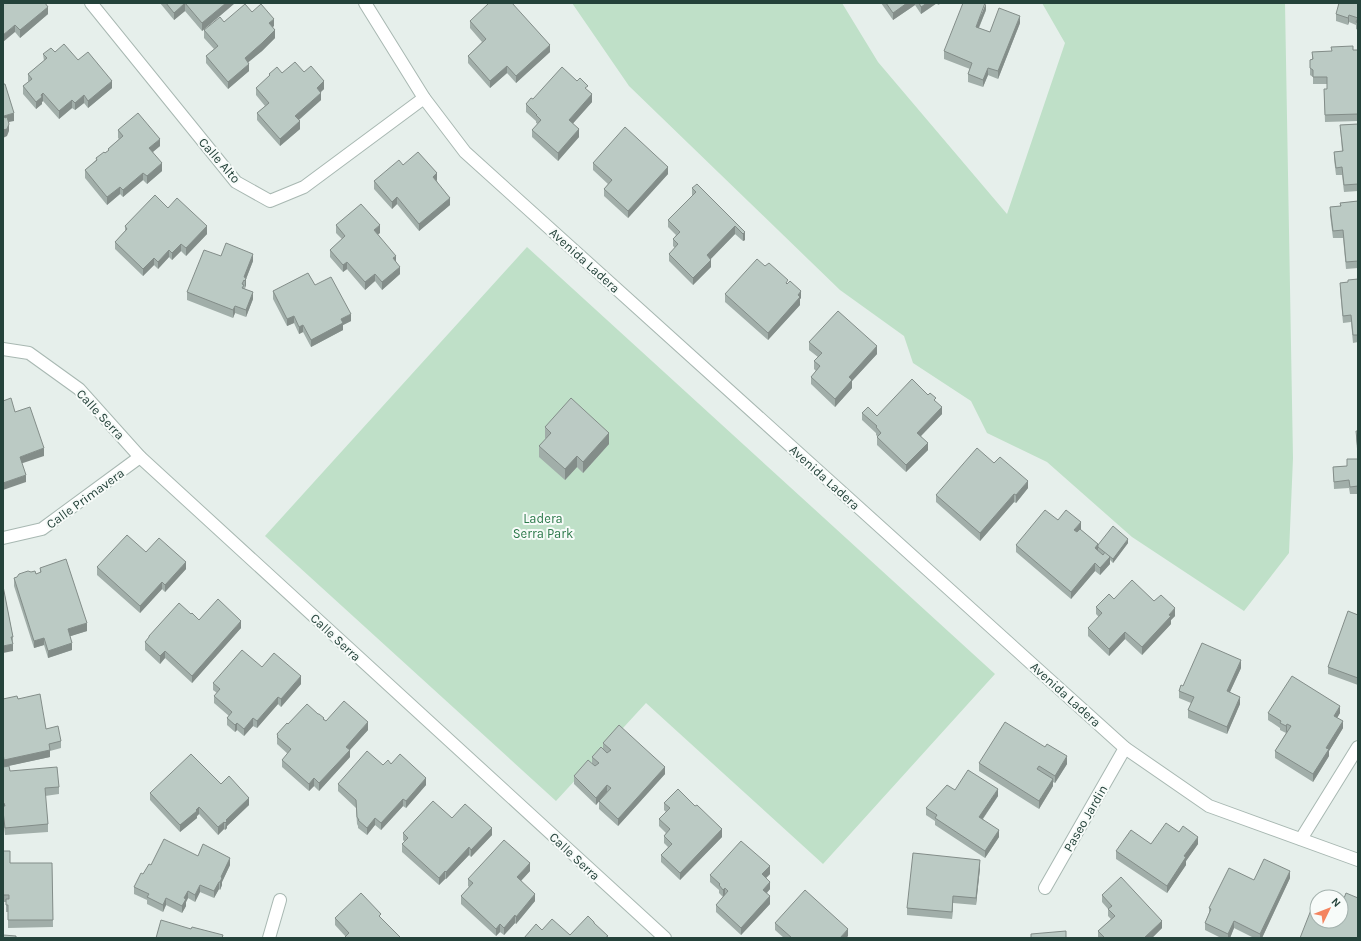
<svg xmlns="http://www.w3.org/2000/svg" width="1361" height="941" viewBox="0 0 1361 941" font-family="Karla,sans-serif">
<style>
.green{fill:#bfe0c8}
.lines{fill:none;stroke-linecap:round;stroke-linejoin:round}
.service-casing{stroke:#a8b8b2;stroke-width:14}
.minor-casing{stroke:#a8b8b2;stroke-width:14}
.service{stroke:#fff;stroke-width:12}
.minor{stroke:#fff;stroke-width:12}
.wall{fill:#a1aea9}
.shaded-wall{fill:#838d89}
.building{fill:#bbcac4;stroke:#838d89}
.labels{text-anchor:middle;stroke-width:4;stroke-linejoin:round;paint-order:stroke}
.street-label{font-size:13px;fill:#24423a;stroke:#f7fbf9}
.park-label{font-size:13px;fill:#2d7a4b;stroke:#f7fbf9}
</style>
<rect width="100%" height="100%" fill="#e6efeb"/>
<g class="green">
<path d="M572,3h270l36,59 129,152 58,-171 -23,-40h243l8,455 -4,95 -45,58 -112,-74 -85,-75 -60,-29 -16,-32 -58,-38 -9,-27 -64,-46 -211,-204z"/>
<path d="M527,247l468,427 -172,190 -177,-161 -90,98 -291,-265z"/>
</g>
<g class="lines">
<defs>
<path id="service" d="M1301,839l57,-92"/>
<g id="minor">
<path d="M91,3l145,179 34,19 34,-14 120,-89"/>
<path d="M365,3l59,95 41,54 660,596 84,58 149,54"/>
<path d="M3,349l26,4 50,36 61,68 525,481"/>
<path d="M3,538l39,-9 98,-72"/>
<path d="M1045,888l80,-140"/>
<path d="M269,938l11,-38"/>
</g>
</defs>
<use href="#service" class="service-casing"/>
<use href="#minor" class="minor-casing"/>
<use href="#service" class="service"/>
<use href="#minor" class="minor"/>
</g>
<g class="wall">
<path d="M3,3l44,2 1,9 -28,24 -5,-6z"/>
<path d="M160,3h75l-33,28 -17,-20 -11,9z"/>
<path d="M881,3h61l-4,2 -1,-2 -16,11 -6,-9 -22,15z"/>
<path d="M1358,3v27l-2,-1v-4l-7,-3 -1,3 -12,-4v-7z"/>
<path d="M986,10l-7,18 11,4 30,-9 -22,56 -10,-4 -5,12 -15,-5v-8l2,-5 -26,-10v-8z"/>
<path d="M252,12l22,14 -2,1 3,11 -13,13 -14,11 1,9 -21,18 -22,-26v-7l8,-7 -10,-11v-8l20,-8z"/>
<path d="M470,21l80,31 -34,31 -9,-10 -17,15 -22,-25v-7l14,-14 -12,-14z"/>
<path d="M1358,50v71l-33,1 -1,-33h3v-5h-14v-7l-3,-2v-15l2,-1v-7z"/>
<path d="M55,52l23,8 34,28 -24,20 -4,-5 -9,7 -3,-2 -13,11 -16,-18 -1,1v2l-6,5 -13,-15v-8l6,-4 -1,-1v-7l16,-13 -1,-7z"/>
<path d="M304,72l20,17 -4,3 1,8 -22,20 1,9 -20,17 -23,-26v-7l8,-7 -9,-11v-7l13,-11v-3z"/>
<path d="M588,90l4,12 -19,21 6,14 -21,24 -26,-24v-7l6,-6 -2,-1v-2l-10,-9v-8l7,-5z"/>
<path d="M1358,124v67l-14,1 -2,-17h-6l-2,-16v-7l8,-1 -2,-26z"/>
<path d="M118,130l42,16 -7,6 9,19 -15,13 -4,-4 -20,17 -3,-3 -13,11 -22,-27v-8l11,-10v-2l12,-7v-2l11,-10 -1,-1z"/>
<path d="M593,163l75,11 -40,44 -24,-22v-7l4,-5 -15,-14z"/>
<path d="M403,165l34,15v1l13,24 -31,26 -22,-27 -5,5 -18,-20v-8z"/>
<path d="M692,188l53,44v8l-2,1 -8,-7 -25,25 1,8 -18,18 -24,-24v-7l6,-6 -2,-2v-7l3,-4 -8,-8v-7l24,-24z"/>
<path d="M1358,201v67l-12,1 -3,-31h-10l-3,-23v-8l10,-1v-3z"/>
<path d="M168,208l39,26 -21,22 -5,-5 -9,9 -3,-3 -11,12 -4,-4 -11,11 -28,-27v-7l10,-11v-5z"/>
<path d="M336,225l44,8 -2,1 18,28 4,12 -18,16 -7,-9 -10,9 -18,-21 -4,3 -13,-15v-7l12,-11 -6,-6z"/>
<path d="M221,256l32,5 -7,18v6l-1,3 -1,-1 9,12 -7,18 -11,-4 -2,5 -46,-18v-8z"/>
<path d="M765,266l23,18 13,14 -1,1v6l-32,35 -43,-38v-8z"/>
<path d="M1358,279v63l-5,1 -2,-21 -8,1 -3,-33v-7l8,-1z"/>
<path d="M315,285l36,36 -8,4v5l-32,17 -8,-15 -4,2 -5,-11 -7,3 -14,-27v-8z"/>
<path d="M809,342l68,12 -25,27v7l-17,19 -24,-23v-7l5,-6 -2,-2v-8l4,-4 -9,-7z"/>
<path d="M928,395l8,7 6,12 -21,22 7,14 -22,22 -29,-27v-9l-1,-1v-2l-14,-13v-7l15,3z"/>
<path d="M545,427l64,17 -26,29 -6,-6 -12,13 -26,-23v-11l7,-7 -1,-1z"/>
<path d="M1356,431h2v27l-2,-19z"/>
<path d="M1347,459h11v35h-8l-1,-6 -15,1 -1,-22 14,-1z"/>
<path d="M994,463l34,25 -12,15 -2,-1 -34,39 -44,-39v-7z"/>
<path d="M1058,520l23,10 17,14 30,-1 -15,20 -3,-3v4l-10,11 -5,-4 -24,28 -55,-47v-7z"/>
<path d="M146,552l40,17 -21,23 -3,-3 -22,24 -43,-38v-8z"/>
<path d="M40,568l47,63 -17,5 2,14 -24,8 -4,-13 -10,3 -20,-62v-8l26,-5z"/>
<path d="M3,586l10,51v14z"/>
<path d="M1154,601l21,15 -4,4v4l-29,31 -17,-16 -16,17 -21,-20v-8l11,-11 -3,-3v-7z"/>
<path d="M1358,615v70l-30,-11v-7z"/>
<path d="M199,620l42,8 -49,55 -27,-25 -5,6 -15,-14v-8l4,-4v-2z"/>
<path d="M262,667l39,17 -20,23 -3,-3 -21,24 -4,-2 -9,10 -7,-6 -2,2 -8,-7v-7l2,-2 -15,-13v-7l3,-3 -4,-3v-7z"/>
<path d="M1241,668l-11,24 10,12 -13,30 -39,-16v-8l3,-7 -12,-5v-7l4,-5z"/>
<path d="M3,699h15l28,30 15,12v7l-11,3v6l-43,9 3,5 49,16v7l-14,2 3,28v8l-43,3 -2,-17v-51h1l-1,-7z"/>
<path d="M1268,713h72l-3,5 6,10 -14,23v5l-16,26 -38,-24v-7l11,-18 -6,-3v-2l-12,-8z"/>
<path d="M324,719l2,2 42,9 -18,20v7l-31,34 -5,-5 -5,5 -27,-24v-7l6,-6 -11,-10v-10l11,-10z"/>
<path d="M603,743l62,31 -47,52 -19,-17v-8l-3,4 -22,-21v-8l18,-13v-6l11,-7z"/>
<path d="M979,763l88,1 -12,19 -2,-1v4l-14,23 -60,-38z"/>
<path d="M391,764l35,21 -20,23 -3,-2 -22,24 -6,-5 -8,10 -9,-7v-2l-1,-2 -1,-16 -18,-17v-7l45,-19z"/>
<path d="M221,784l28,21 -22,21v2l-2,2 -1,-1 -6,6 -19,-21 -2,2v2l-17,14 -30,-32v-7z"/>
<path d="M955,790l43,6 -15,23 16,18 -14,21 -50,-33v-4l-9,-6v-7z"/>
<path d="M664,803l58,34 -42,43 -19,-18v-7l7,-8 -4,-4v-7l2,-3 -7,-7v-7l7,-7 -2,-2z"/>
<path d="M452,818l40,17 -21,22 -2,-2 -23,24h-1l-6,6 -37,-33v-8l3,-2 -2,-2v-7z"/>
<path d="M1151,844h47l-12,17v4l-19,28 -51,-34v-8z"/>
<path d="M3,851l7,12h42l1,64 -45,1v-16h-2v-10h-3z"/>
<path d="M198,856l32,9 -8,17v3l-2,5 -1,-1 -5,9 -14,-6 -5,10 -7,-4 -2,4v4l-4,7 -16,-8 -3,7 -16,-8v-4l-13,-6v-7l17,-22z"/>
<path d="M980,868l-4,37 -23,-2 -1,16 -45,-4v-7z"/>
<path d="M530,871l-9,10 14,20 -19,23 -1,-1 -11,12 -4,-3 -4,4 -35,-32v-8l8,-9 -1,-1v-7z"/>
<path d="M770,874l-4,4 4,11 -3,4 3,11 -29,31 -25,-23v-7l7,-8 -4,-4v-3l-9,-8v-7z"/>
<path d="M1290,878l-28,60h-8l-20,-10 -4,10h-9l-16,-8v-7l4,-10v-5l45,-28z"/>
<path d="M1102,895l60,33 -10,10h-54v-7l13,-12 -3,-3v-7l-6,-7z"/>
<path d="M335,918h46l-35,19 -11,-12z"/>
<path d="M775,923l73,13 -2,2h-62l-9,-8z"/>
</g>
<g class="shaded-wall">
<path d="M185,3v8l-11,9v-7z"/>
<path d="M226,3h9l-33,28v-8z"/>
<path d="M907,3h8v2l-22,15v-7z"/>
<path d="M927,3h10l-16,11v-7z"/>
<path d="M986,3v7l-10,24v-7z"/>
<path d="M48,7v7l-28,24v-8z"/>
<path d="M1349,15v7l-1,3v-7z"/>
<path d="M1020,16v7l-22,56v-8z"/>
<path d="M274,19v7l-5,4v-7z"/>
<path d="M15,25v7l-12,10v-7z"/>
<path d="M275,30v8l-13,13 -17,14v-7z"/>
<path d="M550,45v7l-34,31v-7z"/>
<path d="M249,64v7l-21,18v-7z"/>
<path d="M507,66v7l-17,15v-7z"/>
<path d="M988,68v7l-5,12v-7z"/>
<path d="M112,81v7l-24,20v-7z"/>
<path d="M324,81v8l-7,7v-8z"/>
<path d="M43,93v8l-1,1v2l-6,5v-7z"/>
<path d="M321,93v7l-26,23v-7z"/>
<path d="M592,94v8l-23,26v-8z"/>
<path d="M84,95v8l-9,7v-7z"/>
<path d="M72,100v8l-13,11v-8z"/>
<path d="M14,113v8l-10,2v-7z"/>
<path d="M300,121v8l-20,17v-7z"/>
<path d="M9,124v7l-2,5 -4,2v-8z"/>
<path d="M579,129v8l-21,24v-8z"/>
<path d="M160,139v7l-11,9v-7z"/>
<path d="M162,163v8l-15,13v-8z"/>
<path d="M668,167v7l-40,44v-7z"/>
<path d="M143,173v7l-20,17v-7z"/>
<path d="M437,173v7l-4,4v-7z"/>
<path d="M120,187v7l-13,11v-8z"/>
<path d="M397,197v7l-5,5v-7z"/>
<path d="M450,198v7l-31,26v-7z"/>
<path d="M380,225v8l-6,4v-7z"/>
<path d="M207,226v8l-21,22v-8z"/>
<path d="M735,226v8l-28,29v-8z"/>
<path d="M745,232v8l-2,1v-7z"/>
<path d="M181,244v7l-9,9v-7z"/>
<path d="M169,250v7l-11,12v-7z"/>
<path d="M253,254v7l-7,18v6l-1,3v-7l-1,-4z"/>
<path d="M396,256v7l-3,-5z"/>
<path d="M154,258v7l-11,11v-7z"/>
<path d="M711,260v7l-18,18v-7z"/>
<path d="M347,262v7l-4,3v-7z"/>
<path d="M400,267v7l-18,16v-8z"/>
<path d="M375,274v7l-10,9v-8z"/>
<path d="M801,291v7l-1,1v6l-32,35v-7z"/>
<path d="M253,292v7l-7,18v-7z"/>
<path d="M235,306v7l-2,5v-8z"/>
<path d="M351,314v7l-8,4v5l-32,17v-7l30,-21z"/>
<path d="M294,316v7l-7,3v-7z"/>
<path d="M303,325v7l-4,2v-7z"/>
<path d="M877,346v8l-25,27v7l-17,19v-8l14,-22z"/>
<path d="M942,407v7l-25,26v-7z"/>
<path d="M609,433v11l-26,29v-11z"/>
<path d="M928,443v7l-22,22v-7z"/>
<path d="M44,448v8l-24,8v-7z"/>
<path d="M577,456v11l-12,13v-11z"/>
<path d="M26,475v7l-23,8v-7z"/>
<path d="M1028,481v7l-12,15v-8z"/>
<path d="M1014,494v8l-34,39v-8z"/>
<path d="M1081,522v8l-7,8v-8z"/>
<path d="M1128,539v4l-15,20v-4z"/>
<path d="M1098,544v8l-3,-4z"/>
<path d="M1110,557v7l-10,11v-7z"/>
<path d="M186,562v7l-21,23v-7z"/>
<path d="M1095,563v8l-24,28v-7z"/>
<path d="M162,582v7l-22,24v-7z"/>
<path d="M1175,608v8l-4,4v4l-29,31v-8z"/>
<path d="M241,621v7l-49,55v-7z"/>
<path d="M87,623v8l-19,6v-8z"/>
<path d="M1125,632v7l-16,17v-7z"/>
<path d="M44,638v7l-10,3v-7z"/>
<path d="M72,643v7l-24,8v-7z"/>
<path d="M13,644v7l-10,2v-7z"/>
<path d="M165,651v7l-5,6v-8z"/>
<path d="M1241,660v8l-14,30v-7z"/>
<path d="M301,676v8l-20,23v-8z"/>
<path d="M278,697v7l-21,24v-7z"/>
<path d="M1240,697v7l-13,30v-7z"/>
<path d="M1340,706v7l-6,10v-7z"/>
<path d="M253,718v8l-9,10v-7z"/>
<path d="M1343,721v7l-14,23v5l-16,26v-8l13,-26z"/>
<path d="M368,722v8l-22,24v-7z"/>
<path d="M237,723v7l-2,2v-7z"/>
<path d="M1287,724v7l-1,3v-8z"/>
<path d="M50,750v7l-46,10v-7z"/>
<path d="M350,750v7l-31,34v-8z"/>
<path d="M1067,756v8l-12,19v-7z"/>
<path d="M665,767v7l-47,52v-7z"/>
<path d="M314,778v8l-5,5v-7z"/>
<path d="M426,778v7l-20,23v-7z"/>
<path d="M1053,779v7l-14,23v-8z"/>
<path d="M607,785v7l-11,13v-7z"/>
<path d="M998,789v7l-19,28v-7z"/>
<path d="M249,798v7l-22,21v2l-2,2 1,-10z"/>
<path d="M403,799v7l-22,24v-7z"/>
<path d="M199,807v7l-2,2v2l-17,14v-7z"/>
<path d="M375,818v7l-8,10v-7z"/>
<path d="M224,822v7l-6,6v-8z"/>
<path d="M492,828v7l-21,22v-7z"/>
<path d="M722,829v8l-42,43v-7z"/>
<path d="M999,830v7l-14,21v-7z"/>
<path d="M1198,837v7l-12,17v4l-19,28v-7l17,-30z"/>
<path d="M469,847v8l-23,24v-7z"/>
<path d="M230,858v7l-8,17v3l-2,5v-8l1,-5z"/>
<path d="M980,860v8l-4,37v-7z"/>
<path d="M530,863v8l-13,14v-8z"/>
<path d="M770,866v8l-8,8v-8z"/>
<path d="M445,871v8l-6,6v-7z"/>
<path d="M1290,871v7l-28,60h-2v-4z"/>
<path d="M219,882v7l-5,9v-7z"/>
<path d="M770,882v7l-7,8v-7z"/>
<path d="M200,885v7l-5,10v-7z"/>
<path d="M725,888v8l-2,1v-7z"/>
<path d="M188,891v7l-2,4v4l-4,7v-7l2,-8z"/>
<path d="M535,894v7l-19,23v-7z"/>
<path d="M770,896v8l-29,31v-7z"/>
<path d="M953,896v7l-1,16v-7z"/>
<path d="M166,898v7l-3,7v-7z"/>
<path d="M515,915v8l-11,12v-7z"/>
<path d="M1162,921v7l-10,10h-8z"/>
<path d="M1234,921v7l-4,10h-2v-4z"/>
<path d="M500,924v8l-4,4v-7z"/>
<path d="M848,929v7l-2,2h-6z"/>
</g>
<g class="building">
<path d="M3,3h42l3,4 -28,23 -5,-5 -12,10z"/>
<path d="M166,3h60l-24,20 -17,-20 -11,10z"/>
<path d="M489,3h23l38,42 -34,31 -9,-10 -17,15 -22,-25 18,-17 -16,-18z"/>
<path d="M886,3h21l-14,10z"/>
<path d="M919,3h8l-6,4z"/>
<path d="M963,3h22l-9,24 14,5 9,-24 21,8 -22,55 -10,-3 -5,12 -15,-6 4,-11 -28,-12z"/>
<path d="M1339,3h19v20l-2,-1 2,-4 -9,-3 -1,3 -12,-4z"/>
<path d="M245,4l7,8 9,-8 13,15 -5,4 6,7 -13,13 -17,15 4,6 -21,18 -22,-26 12,-10 -14,-16 16,-13 4,5z"/>
<path d="M64,44l14,16 10,-8 24,29 -24,20 -4,-6 -9,8 -3,-3 -13,11 -16,-18 -2,2 1,2 -6,5 -13,-16 9,-7 -4,-5 19,-16 -4,-4 8,-6 4,4z"/>
<path d="M1353,46v4h5v64l-33,1 -1,-26h3v-12h-14v-7l-3,-2v-8l3,-1 -1,-7 20,-1 -1,-4z"/>
<path d="M295,62l9,10 7,-6 13,15 -7,7 4,5 -26,23 5,5 -20,18 -23,-26 12,-10 -13,-15 14,-13 -1,-1 8,-7 5,6z"/>
<path d="M562,67l15,14 3,-3 8,8 -3,2 7,6 -23,26 10,9 -21,24 -26,-23 9,-10 -5,-5h1l-11,-11 5,-6 2,1z"/>
<path d="M3,84h2l9,29 -10,3 1,2 2,-1 2,7 -2,5 -4,1z"/>
<path d="M138,113l22,26 -11,9 13,15 -15,13 -4,-3 -20,17 -3,-3 -13,10 -22,-27 12,-10 -1,-2 8,-6 1,1 4,-3 -1,-1 15,-13 -5,-6z"/>
<path d="M1358,124v60l-14,1 -2,-18 -6,1 -2,-16 9,-1 -3,-26z"/>
<path d="M625,127l43,40 -40,44 -24,-22 8,-9 -19,-17z"/>
<path d="M418,152l19,21 -4,4 17,21 -31,26 -22,-27 -5,5 -18,-21 25,-21 4,5z"/>
<path d="M697,184l48,48 -2,2 -8,-8 -28,29 4,5 -18,18 -24,-24 9,-10 -5,-5 7,-7 -12,-12 28,-28 -4,-4z"/>
<path d="M155,195l13,13 9,-10 30,28 -21,22 -5,-4 -9,9 -3,-3 -11,12 -4,-4 -11,11 -28,-27 12,-13 -2,-3z"/>
<path d="M1358,201v60l-12,1 -3,-32 -10,1 -3,-24 11,-1 -1,-3z"/>
<path d="M361,204l19,21 -6,5 22,26 -3,2 7,9 -18,15 -7,-8 -10,8 -18,-20 -4,3 -13,-15 15,-14 -9,-11z"/>
<path d="M226,243l27,11 -9,23 2,1 -1,3 -1,-1 -2,4 2,1 -2,3 11,4 -7,18 -11,-4 -2,4 -46,-18 17,-42 17,6z"/>
<path d="M757,259l8,7 4,-3 19,17 -2,3 1,1 3,-3 11,10 -3,4 2,2 -32,36 -43,-39z"/>
<path d="M308,273l7,12 16,-8 20,37 -10,5 2,4 -32,17 -8,-15 -4,2 -5,-11 -7,3 -14,-28z"/>
<path d="M1358,279v56h-5l-2,-20 -8,1 -3,-33 8,-1v-2z"/>
<path d="M838,311l39,35 -28,31 3,3 -17,19 -24,-22 9,-11 -6,-5 8,-8 -13,-11z"/>
<path d="M912,379l16,16 2,-2 6,5 -2,2 8,7 -25,26 11,10 -22,22 -29,-28 4,-4 -5,-6 1,-1 -15,-13 6,-6 9,9z"/>
<path d="M11,398l4,14 15,-5 14,41 -24,9 6,18 -23,8v-82z"/>
<path d="M571,398l38,35 -26,29 -6,-6 -12,13 -26,-23 12,-13 -6,-6z"/>
<path d="M1356,431h2v19z"/>
<path d="M977,448l17,15 6,-6 28,24 -12,14 -2,-1 -34,39 -44,-38z"/>
<path d="M1347,459h11v27l-8,1 -1,-7 -15,2 -1,-15 14,-1z"/>
<path d="M1045,510l13,10 8,-10 15,12 -7,8 3,2 3,-3 18,15 -3,4 8,7 2,-3 5,5 -10,11 -5,-5 -24,29 -55,-47z"/>
<path d="M1113,526l15,13 -15,20 -15,-12v-2z"/>
<path d="M127,535l19,17 13,-14 27,24 -21,23 -3,-3 -22,24 -43,-39z"/>
<path d="M66,559l21,64 -19,6 4,14 -24,8 -4,-13 -10,3 -20,-63 3,-1 2,-3 9,-3 3,1 4,-1 1,3 5,-2 -1,-4z"/>
<path d="M1132,580l22,21 7,-6 14,13 -6,7 2,1 -29,31 -17,-15 -16,17 -21,-21 14,-15 -6,-6 13,-13 5,5z"/>
<path d="M3,586l10,51h-2l2,7 -10,2z"/>
<path d="M218,599l23,22 -49,55 -27,-25 -5,5 -15,-14 4,-5v-1l30,-33 12,11 1,-1 7,7z"/>
<path d="M1348,611l10,4v63l-30,-11z"/>
<path d="M1202,643l39,17 -14,31 13,6 -13,30 -39,-17 6,-13 -15,-6 2,-6 2,1z"/>
<path d="M242,650l20,17 12,-14 27,23 -20,23 -3,-2 -21,24 -4,-3 -9,11 -7,-6 -2,2 -8,-7 5,-6 -18,-16 6,-7 -7,-6z"/>
<path d="M1292,676l48,30 -6,10 9,5 -17,27 3,1 -16,25 -38,-23 16,-25 -4,-2 -1,2 -6,-3 1,-2 -13,-8z"/>
<path d="M40,694l6,35 12,-3 3,15 -12,3 1,6 -46,10 -1,-7v-54l14,-3 1,3z"/>
<path d="M344,701l24,21 -22,25 4,3 -31,33 -5,-5 -5,6 -27,-24 9,-11 -14,-12 1,-1 -1,-2 10,-11 1,1 19,-20 11,10h1l5,4 -1,1 3,2z"/>
<path d="M1005,722l40,25 2,-3 20,12 -12,20 -16,-10 -2,3 16,10 -14,22 -60,-38z"/>
<path d="M619,725l46,42 -47,52 -19,-18 12,-13 -4,-3 -11,13 -22,-22 14,-16 7,6 4,-3 -7,-6 9,-10 6,6 4,-3 -8,-7z"/>
<path d="M367,751l16,14 5,-5 3,4 9,-10 26,24 -20,23 -3,-2 -22,24 -6,-5 -8,10 -9,-8h1l-2,-3 -1,-17 -18,-16z"/>
<path d="M191,754l30,30 8,-8 20,22 -23,22 1,1 -2,2 -1,-1 -6,5 -19,-20 -3,3 1,1 -17,14 -30,-32z"/>
<path d="M9,766l1,5 47,-4 2,20 -14,1 3,36 -43,4 -2,-17v-5h2l-1,-3h-1v-36z"/>
<path d="M968,770l30,19 -19,28 20,13 -14,21 -50,-33 2,-3 -11,-7 21,-23 8,5z"/>
<path d="M678,789l17,17 2,-1 25,24 -42,44 -19,-18 11,-11 -8,-8 6,-7 -11,-10 11,-11 -6,-5z"/>
<path d="M433,801l19,17 13,-14 27,24 -21,22 -2,-3 -23,25 -1,-1 -6,7 -37,-34 6,-6 -5,-5z"/>
<path d="M1166,823l13,9 4,-6 15,11 -14,19 2,1 -19,29 -51,-35 15,-21 20,14z"/>
<path d="M164,839l34,17 5,-12 27,14 -9,19 1,1 -2,4h-1l-5,9 -14,-6 -5,10 -7,-4 -4,7 2,1 -4,7 -16,-8 -3,7 -16,-8 2,-3 -15,-7 7,-14 2,1 6,-10 2,1z"/>
<path d="M504,840l26,23 -13,14 18,17 -19,23 -1,-2 -11,13 -4,-4 -4,5 -35,-33 12,-13 -5,-4z"/>
<path d="M741,841l29,25 -8,8 8,8 -7,8 7,6 -29,32 -25,-23 12,-14 -3,-3 -2,2 -4,-5 1,-1 -10,-9z"/>
<path d="M3,851h7v12h42l1,57h-45v-15h-2v-6h3v-4h-6z"/>
<path d="M913,853l67,7 -4,38 -23,-2 -1,16 -45,-4z"/>
<path d="M1264,859l26,12 -30,63 -26,-13 -6,13 -23,-11 6,-14 -2,-1 20,-40 25,12z"/>
<path d="M1121,877l41,44 -18,17h-39l-7,-7 17,-15 -7,-7 4,-3 -10,-11z"/>
<path d="M805,890l43,39 -8,9h-48l-17,-15z"/>
<path d="M361,893l20,21 -2,2 22,22h-57l5,-5 -14,-15z"/>
<path d="M1346,893l12,5v40h-58l11,-28 6,3v8h24v-15z"/>
<path d="M588,916l6,6v1l14,13 -3,2h-81l12,-14 6,6 10,-11 18,16z"/>
<path d="M161,920l30,9 1,-2 31,8 -1,3h-66z"/>
<path d="M1066,931v7h-35v-4z"/>
<path d="M3,935l13,1v2h-13z"/>
</g>
<g class="labels">
<g class="street-label">
<text transform="translate(220 160) rotate(49)" y="5">Calle Alto</text>
<text transform="translate(585 260) rotate(42)" y="5">Avenida Ladera</text>
<text transform="translate(101 414) rotate(47)" y="5">Calle Serra</text>
<text transform="translate(825 477) rotate(42)" y="5">Avenida Ladera</text>
<text transform="translate(85 498) rotate(-36)" y="5">Calle Primavera</text>
<text transform="translate(336 637) rotate(43)" y="5">Calle Serra</text>
<text transform="translate(1066 694) rotate(42)" y="5">Avenida Ladera</text>
<text transform="translate(1085 818) rotate(-60)" y="5">Paseo Jardin</text>
<text transform="translate(575 856) rotate(43)" y="5">Calle Serra</text>
</g>
<g class="park-label">
<text x="543" y="523">Ladera<tspan x="543" dy="15">Serra Park</tspan></text>
</g>
</g>
<rect width="1361" height="941" fill="none" stroke="#24423a" stroke-width="8"/>
<g transform="translate(1329 909) rotate(47)"><circle r="19" fill="#f7fbf9" stroke="#a3b1ad"/>
<path d="M0-3L7 15L0 10L-7 15Z" fill="#f4845f"/>
<text y="-6" font-size="11" font-weight="bold" text-anchor="middle" fill="#24423a">N</text>
</g>
</svg>
